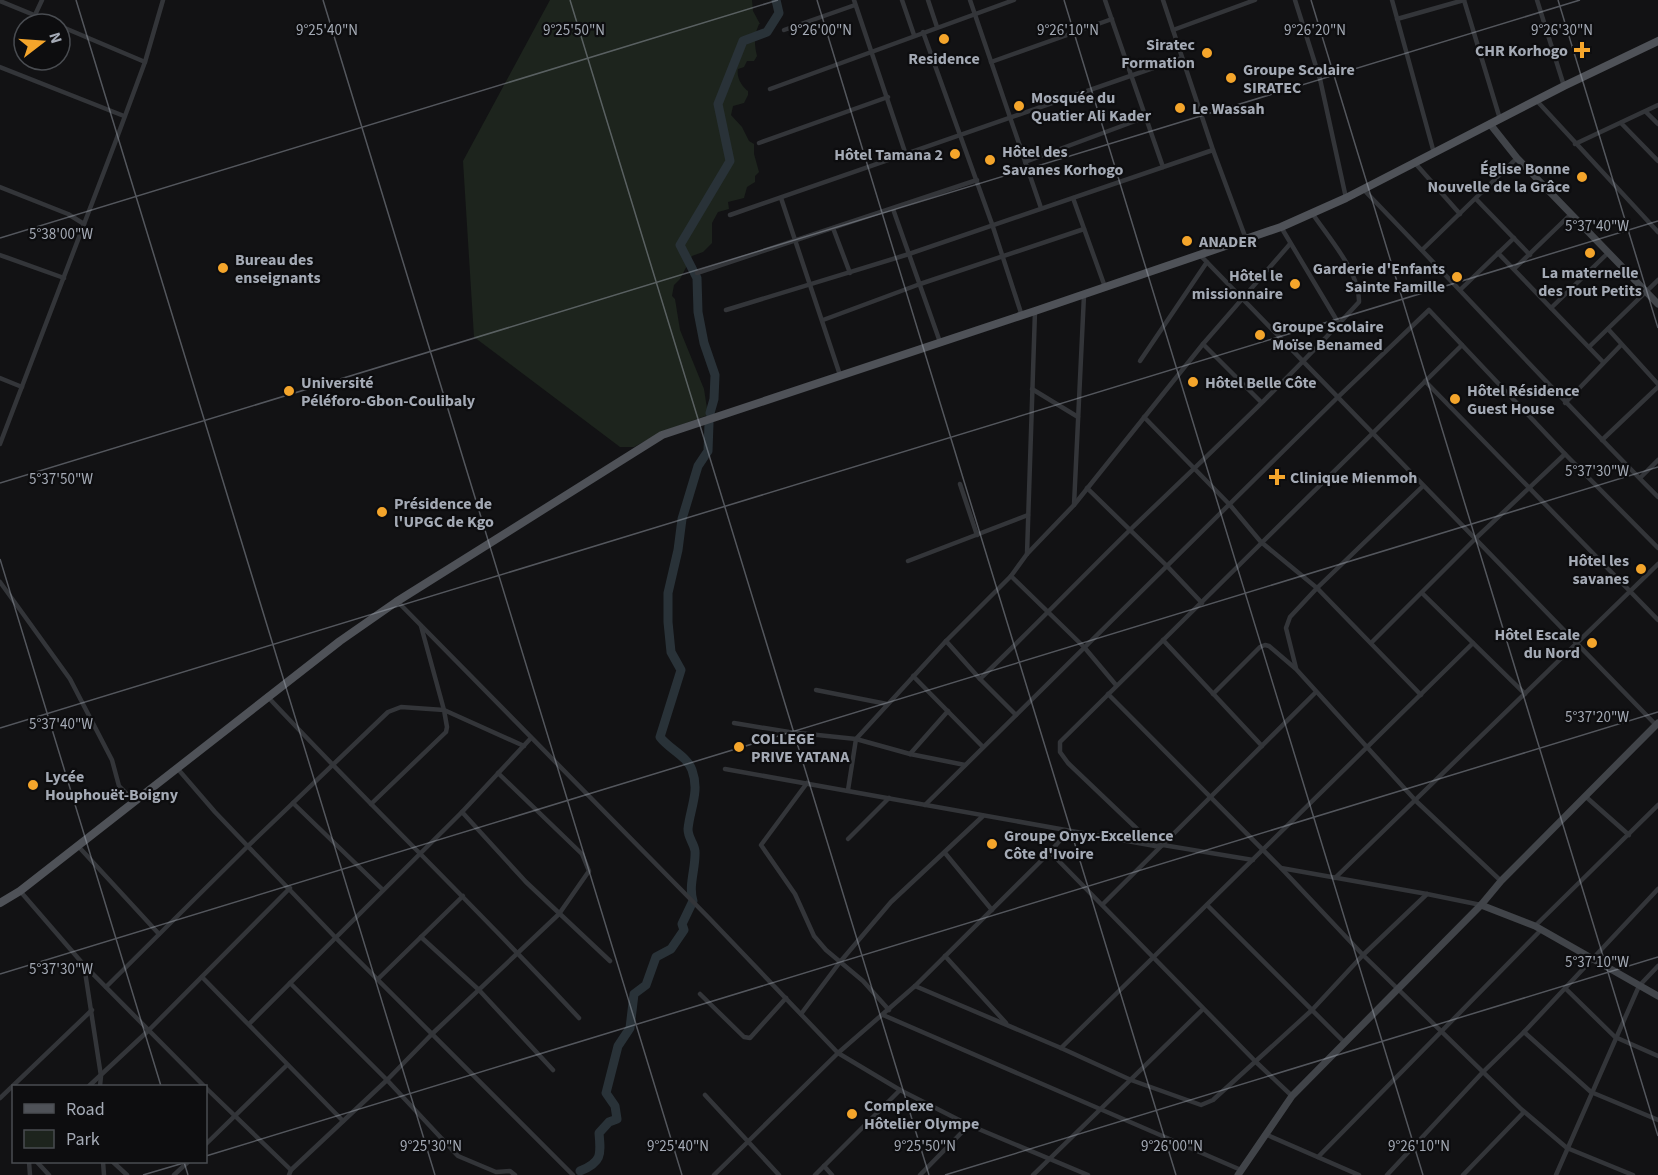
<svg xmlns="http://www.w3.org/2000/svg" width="1658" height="1175" viewBox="0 0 1658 1175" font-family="'Source Sans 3',sans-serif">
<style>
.green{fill:#1d241d}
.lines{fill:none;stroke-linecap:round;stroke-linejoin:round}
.river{stroke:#293238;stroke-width:9}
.street{stroke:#333539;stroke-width:4.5}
.secondary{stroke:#414449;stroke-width:7}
.primary{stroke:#4f5258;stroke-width:8}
.ticks{fill:none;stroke:#a4aab5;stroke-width:1.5;stroke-opacity:0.45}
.poi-dot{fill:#f4a52b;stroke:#0d0d0f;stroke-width:2}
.labels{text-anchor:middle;stroke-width:4.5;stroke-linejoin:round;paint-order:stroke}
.poi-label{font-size:16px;font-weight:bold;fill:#a4aab5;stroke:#0d0d0f;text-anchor:start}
.ticks-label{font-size:15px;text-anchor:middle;fill:#a4aab5;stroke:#0d0d0f;stroke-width:4.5;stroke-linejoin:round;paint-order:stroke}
</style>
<rect width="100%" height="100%" fill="#121214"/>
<path class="green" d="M550,0h202l1,11 7,13h-1c-5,12 -5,19 -2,32l-3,5h-7l-3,6 -6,2c-2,8 4,18 10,22v4l-4,8 -11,3 -2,9 11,12 7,14 5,3v10l5,18 -4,4v6l-8,5 -3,11 -16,4 1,7 -11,3 -6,11v20l-9,9 -11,4 -12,23 -6,6 -2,11 3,3 5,31 24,59 4,26 -44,16 -30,16h-14l-146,-110 -11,-176z"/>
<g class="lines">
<g class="river">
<path d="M710,413l4,-14 1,-24 -11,-32 -6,-31 -1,-34 -17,-33 50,-84 -12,-57 25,-63 24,-9 12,-19 -3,-13"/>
<path d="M580,1171c22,-9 21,-16 19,-38l10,-11 8,-3 -2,-13 -9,-13 12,-47 12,-18 4,-34 12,-9 10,-28 15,-8 13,-19 -2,-6 11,-23c-5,-16 3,-33 2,-50 -1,-8 -7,-13 -7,-22 2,-21 12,-37 4,-59 -5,-14 -23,-21 -32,-33l21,-67 -10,-18 -3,-30v-29l10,-43 4,-31 16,-53 10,-15 1,-28"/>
</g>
<g class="street">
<path d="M854,0l52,155"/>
<path d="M902,0l12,35"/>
<path d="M928,0l9,27"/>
<path d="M970,0l71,208"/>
<path d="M1105,0l58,167"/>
<path d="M1163,0l50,150 33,89"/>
<path d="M1295,0l25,79 26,119"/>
<path d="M1392,0l42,153"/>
<path d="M1464,0l36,119"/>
<path d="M1537,0l27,86"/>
<path d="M0,1l56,23"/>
<path d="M35,15l7,-15"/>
<path d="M1397,19l67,-19"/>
<path d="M60,26l85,36"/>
<path d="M784,30l71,-25"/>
<path d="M1173,30l82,-30"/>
<path d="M923,32l69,192 30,92"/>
<path d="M991,62l121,-43"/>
<path d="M0,67l124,49"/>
<path d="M770,89l244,-89"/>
<path d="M1537,101l121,131"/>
<path d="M1646,112l12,12"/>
<path d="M1621,123l37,38"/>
<path d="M759,143l129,-46"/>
<path d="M1575,144l83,-39"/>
<path d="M1025,162l121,-45"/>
<path d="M1415,163l45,51"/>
<path d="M0,187l68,27 16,10"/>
<path d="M1363,189c99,102 195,207 295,308"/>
<path d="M781,198l59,177"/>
<path d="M1073,198l32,89"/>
<path d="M1476,199l54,56"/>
<path d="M893,209l47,133"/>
<path d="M730,215l452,-157"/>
<path d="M1281,227l58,97"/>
<path d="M833,228l17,45"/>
<path d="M1422,250l95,-92"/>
<path d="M1498,253l105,109"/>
<path d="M0,255l64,23"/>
<path d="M1200,255l456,470"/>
<path d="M1514,269l57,-55"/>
<path d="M697,273l280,-93"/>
<path d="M1461,289l53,-51"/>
<path d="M1551,308l57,-55"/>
<path d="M726,310l183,-56 304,-104"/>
<path d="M823,320l97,-36 164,-55"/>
<path d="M1608,329l50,55"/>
<path d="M1203,344l58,58"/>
<path d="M1590,346l68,-66"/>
<path d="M1140,361l67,-99"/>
<path d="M0,378l22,9"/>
<path d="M1425,381l233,239"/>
<path d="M1032,389l46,28"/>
<path d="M1565,403l56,-58"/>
<path d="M1144,417l86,88 31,37 56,46 104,107"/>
<path d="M1602,440l56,-53"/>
<path d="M0,444l115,-301 30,-81 18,-62"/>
<path d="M1640,478l18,-18"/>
<path d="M960,484l17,51"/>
<path d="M1087,488l80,78 35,37"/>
<path d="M1074,505l10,-210"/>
<path d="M1027,554l8,-243"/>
<path d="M908,561l120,-46"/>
<path d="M1011,576l73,71 32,38"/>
<path d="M0,582l70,97 42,81 7,26 15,15"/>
<path d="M1422,593l103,101"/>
<path d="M397,601l312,317 129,135 62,37 69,35 119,50"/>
<path d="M421,626l23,84 80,36"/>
<path d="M1163,640l99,106"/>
<path d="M946,641l34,38 36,36"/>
<path d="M1371,643l104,-104 90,-85"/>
<path d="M1296,668l-10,-40 4,-11 27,-29 106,-102"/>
<path d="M913,676l70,71"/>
<path d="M980,679c51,-49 101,-101 152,-151 77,-74 155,-147 227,-226 1,-30 -31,-65 -47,-89"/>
<path d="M816,690l71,14"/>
<path d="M1108,694l173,174 82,87 158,154 46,39 66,27"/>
<path d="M1213,694l47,-47 5,-2 4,1 27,23 120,132 85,80"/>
<path d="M267,696c102,109 210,212 312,322"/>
<path d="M734,723l55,9 67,7 54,15 55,11"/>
<path d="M910,754l38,-43"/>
<path d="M177,768l38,44 120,125 238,238"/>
<path d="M725,769l430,77 8,-1 90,15"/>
<path d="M807,783l-46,62 34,49 19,42 12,14 37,31 26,29"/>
<path d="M848,790l8,-51 90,-98 65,-65 16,-22 47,-49 129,-161 87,-100"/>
<path d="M1585,796l44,39"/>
<path d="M293,803l90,87"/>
<path d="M925,805l412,-407 92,-88 136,144 93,94"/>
<path d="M462,812l64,70 84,79"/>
<path d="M848,839l41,-41"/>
<path d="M78,846l81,88"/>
<path d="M1155,846l-87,-83 -8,-11v-10l402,-397"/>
<path d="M1050,852l206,210 36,34"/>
<path d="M945,853l47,57"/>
<path d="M1281,868l146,26 54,11"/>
<path d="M1335,878l323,-314"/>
<path d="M20,891l64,74 120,121"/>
<path d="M1103,904l213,-212"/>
<path d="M1207,905l138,138"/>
<path d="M1535,926l123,-121"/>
<path d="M421,937l58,53 74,80"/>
<path d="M945,956l61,67"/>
<path d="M84,965l17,111 -1,10"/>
<path d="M202,977l141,144"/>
<path d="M378,979l85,-83"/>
<path d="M290,983l97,97 71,76 38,16 14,-1 5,4"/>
<path d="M915,986l146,62 70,32 70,25 12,-5 99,-90 51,-55 64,-61"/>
<path d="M106,987l142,-141 140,-134 13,-5 43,3 3,17 -1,5 -75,72"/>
<path d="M1565,988l50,49 43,19"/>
<path d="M700,994l44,43 6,1 36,-40"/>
<path d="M801,1014l39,-52 51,-60 92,-86"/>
<path d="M883,1015l358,155"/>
<path d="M249,1024l213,-212 69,-74"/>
<path d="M1524,1032l67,60 67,28"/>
<path d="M1061,1048l412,-405"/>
<path d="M89,1086l60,-56 141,-142"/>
<path d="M206,1088l85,82"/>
<path d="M705,1095l74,80"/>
<path d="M0,1098l92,-88"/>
<path d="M1265,1134l94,41"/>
<path d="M206,1144l81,-79"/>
<path d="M1318,1157l223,-227"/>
<path d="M29,1162l1,13"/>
<path d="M37,1162l12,13"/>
<path d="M103,1162l1,13"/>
<path d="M113,1162l14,13"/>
<path d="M824,1166l8,9"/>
<path d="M174,1175l14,-13"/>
<path d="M289,1175l2,-5 96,-90 45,-46 127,-120 30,-43 -7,-17 -84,-81"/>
<path d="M714,1175l124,-122 77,-67 135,-134 18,-21"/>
<path d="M815,1175l85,-85"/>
<path d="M920,1175l49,-50"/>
<path d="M1033,1175l170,-166"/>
<path d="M1387,1175l95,-102 42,-41 134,-143"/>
<path d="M1463,1175l61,-63"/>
<path d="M1556,1175l83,-189 19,-20"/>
</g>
<g class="secondary">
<path d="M1490,124l27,34 141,146"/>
<path d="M1481,905l54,21 123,70"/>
<path d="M1238,1175l54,-79 189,-191 20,-24 157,-158"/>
</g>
<path class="primary" d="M0,903l20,-12 320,-250 56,-39 266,-167 373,-124 246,-84 65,-29 218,-112 94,-45"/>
</g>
<path class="ticks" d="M76,0l359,1175M323,0l359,1175M570,0l359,1175M817,0l359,1175M1064,0l359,1175M1311,0l347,1136M1558,0l100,328M0,238l778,-238M0,483l1580,-483M0,559l161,527M0,728l1658,-507M0,974l1658,-507M206,1156l1452,-444M184,1162l4,13M143,1175l44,-13M945,1175l713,-218"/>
<g class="poi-dot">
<circle cx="944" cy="39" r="6"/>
<path d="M1579 41h6v6h6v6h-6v6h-6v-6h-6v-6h6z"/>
<circle cx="1207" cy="53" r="6"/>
<circle cx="1231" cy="78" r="6"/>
<circle cx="1019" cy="106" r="6"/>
<circle cx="1180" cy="108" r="6"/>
<circle cx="955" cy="154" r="6"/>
<circle cx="990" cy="160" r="6"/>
<circle cx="1582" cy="177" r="6"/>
<circle cx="1187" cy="241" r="6"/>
<circle cx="1590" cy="253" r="6"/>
<circle cx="223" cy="268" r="6"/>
<circle cx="1457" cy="277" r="6"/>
<circle cx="1295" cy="284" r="6"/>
<circle cx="1260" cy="335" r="6"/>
<circle cx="1193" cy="382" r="6"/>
<circle cx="289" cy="391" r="6"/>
<circle cx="1455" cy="399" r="6"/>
<path d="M1274 468h6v6h6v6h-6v6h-6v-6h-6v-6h6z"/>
<circle cx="382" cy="512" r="6"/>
<circle cx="1641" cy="569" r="6"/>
<circle cx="1592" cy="643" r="6"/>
<circle cx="739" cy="747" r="6"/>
<circle cx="33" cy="785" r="6"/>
<circle cx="992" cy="844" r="6"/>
<circle cx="852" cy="1114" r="6"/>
</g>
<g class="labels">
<g class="poi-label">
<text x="1195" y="50" text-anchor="end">Siratec<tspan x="1195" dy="18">Formation</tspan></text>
<text x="1568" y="56" text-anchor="end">CHR Korhogo</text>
<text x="944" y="64" text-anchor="middle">Residence</text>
<text x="1243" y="75">Groupe Scolaire<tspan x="1243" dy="18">SIRATEC</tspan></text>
<text x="1031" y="103">Mosquée du<tspan x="1031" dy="18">Quatier Ali Kader</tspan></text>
<text x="1192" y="114">Le Wassah</text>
<text x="1002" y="157">Hôtel des<tspan x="1002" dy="18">Savanes Korhogo</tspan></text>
<text x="943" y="160" text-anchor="end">Hôtel Tamana 2</text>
<text x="1570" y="174" text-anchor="end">Église Bonne<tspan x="1570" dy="18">Nouvelle de la Grâce</tspan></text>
<text x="1199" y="247">ANADER</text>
<text x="235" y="265">Bureau des<tspan x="235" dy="18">enseignants</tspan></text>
<text x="1445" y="274" text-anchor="end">Garderie d'Enfants<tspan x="1445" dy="18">Sainte Famille</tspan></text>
<text x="1590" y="278" text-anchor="middle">La maternelle<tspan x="1590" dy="18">des Tout Petits</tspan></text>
<text x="1283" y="281" text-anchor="end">Hôtel le<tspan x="1283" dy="18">missionnaire</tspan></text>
<text x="1272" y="332">Groupe Scolaire<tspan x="1272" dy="18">Moïse Benamed</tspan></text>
<text x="301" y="388">Université<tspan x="301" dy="18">Péléforo-Gbon-Coulibaly</tspan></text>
<text x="1205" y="388">Hôtel Belle Côte</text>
<text x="1467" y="396">Hôtel Résidence<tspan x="1467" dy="18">Guest House</tspan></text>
<text x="1290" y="483">Clinique Mienmoh</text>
<text x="394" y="509">Présidence de<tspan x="394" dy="18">l'UPGC de Kgo</tspan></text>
<text x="1629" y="566" text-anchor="end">Hôtel les<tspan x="1629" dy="18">savanes</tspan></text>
<text x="1580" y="640" text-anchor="end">Hôtel Escale<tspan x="1580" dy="18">du Nord</tspan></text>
<text x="751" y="744">COLLEGE<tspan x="751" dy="18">PRIVE YATANA</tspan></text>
<text x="45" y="782">Lycée<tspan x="45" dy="18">Houphouët-Boigny</tspan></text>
<text x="1004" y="841">Groupe Onyx-Excellence<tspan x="1004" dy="18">Côte d'Ivoire</tspan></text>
<text x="864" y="1111">Complexe<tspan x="864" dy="18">Hôtelier Olympe</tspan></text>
</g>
</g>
<g class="ticks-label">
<text x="327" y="35">9°25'40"N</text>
<text x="574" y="35">9°25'50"N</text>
<text x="821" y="35">9°26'00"N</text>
<text x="1068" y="35">9°26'10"N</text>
<text x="1315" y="35">9°26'20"N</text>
<text x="1562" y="35">9°26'30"N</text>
<text x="1597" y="231">5°37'40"W</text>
<text x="61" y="239">5°38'00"W</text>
<text x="1597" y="476">5°37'30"W</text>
<text x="61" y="484">5°37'50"W</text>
<text x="1597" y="722">5°37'20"W</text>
<text x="61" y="729">5°37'40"W</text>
<text x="1597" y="967">5°37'10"W</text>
<text x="61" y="974">5°37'30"W</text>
<text x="431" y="1151">9°25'30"N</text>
<text x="678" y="1151">9°25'40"N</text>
<text x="925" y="1151">9°25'50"N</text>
<text x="1172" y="1151">9°26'00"N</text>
<text x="1419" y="1151">9°26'10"N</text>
</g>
<rect x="12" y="1085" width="195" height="78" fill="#0d0d0f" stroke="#494c51" stroke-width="1.5"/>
<rect x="24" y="1104" width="30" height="9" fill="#4f5258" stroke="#494c51" stroke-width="1.5"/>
<text x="66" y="1115" font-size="18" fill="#a4aab5">Road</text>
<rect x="24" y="1130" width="30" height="18" fill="#1d241d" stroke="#494c51" stroke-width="1.5"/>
<text x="66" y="1145" font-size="18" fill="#a4aab5">Park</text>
<g transform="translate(42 42) rotate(73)"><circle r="28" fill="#0d0d0f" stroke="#494c51" stroke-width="1.5"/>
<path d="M0-4.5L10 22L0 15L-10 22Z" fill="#f4a52b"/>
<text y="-9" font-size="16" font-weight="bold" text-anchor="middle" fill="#a4aab5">N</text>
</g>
</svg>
